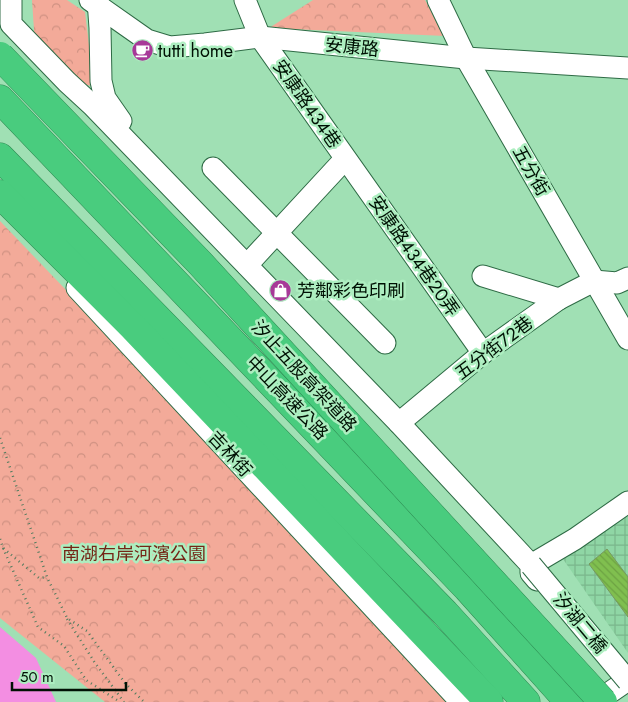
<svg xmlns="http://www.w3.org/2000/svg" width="628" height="702" viewBox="0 0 628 702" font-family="Jost,'Noto Sans TC',sans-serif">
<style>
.industrial{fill:url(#industrial-grid)}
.park{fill:url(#park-crowns)}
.water{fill:#f38ee2}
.building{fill:url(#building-back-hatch);stroke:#769960}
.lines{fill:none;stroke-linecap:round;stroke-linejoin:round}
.minor-casing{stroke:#2e6b45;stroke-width:23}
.highway-casing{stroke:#2f8b53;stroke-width:29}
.path{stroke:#527c5f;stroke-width:2.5;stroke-dasharray:1 4;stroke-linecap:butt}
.minor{stroke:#fff;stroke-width:21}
.highway{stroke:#49cc7e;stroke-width:28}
.minor-bridge-casing{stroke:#2e6b45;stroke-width:23;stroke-linecap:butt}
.highway-bridge-casing{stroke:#2f8b53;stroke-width:29;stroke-linecap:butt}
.minor-bridge{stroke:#fff;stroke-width:21}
.highway-bridge{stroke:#49cc7e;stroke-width:28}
.labels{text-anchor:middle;stroke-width:5;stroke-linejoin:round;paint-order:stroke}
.street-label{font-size:18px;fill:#001104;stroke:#adeec0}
.poi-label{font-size:18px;fill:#001104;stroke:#adeec0;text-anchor:start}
.park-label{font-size:18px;fill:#742616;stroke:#adeec0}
</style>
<defs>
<pattern id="industrial-grid" width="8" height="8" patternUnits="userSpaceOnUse" patternTransform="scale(1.25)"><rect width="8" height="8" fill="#8fd6a5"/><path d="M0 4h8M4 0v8" fill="none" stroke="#7ab78c"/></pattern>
<pattern id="park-crowns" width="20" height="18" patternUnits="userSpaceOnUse" patternTransform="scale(1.25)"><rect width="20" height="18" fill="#f3aa99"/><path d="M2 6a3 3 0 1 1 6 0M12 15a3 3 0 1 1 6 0" fill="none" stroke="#cf9182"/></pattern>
<pattern id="building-back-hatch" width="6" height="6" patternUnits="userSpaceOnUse" patternTransform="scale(1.25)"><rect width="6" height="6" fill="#80bf4f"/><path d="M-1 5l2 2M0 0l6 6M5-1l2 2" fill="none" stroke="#6da343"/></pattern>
</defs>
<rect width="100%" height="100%" fill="#a0e0b4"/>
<path class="industrial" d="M628,515v138l-65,-94z"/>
<g class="park">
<path d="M32,0h35l18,12 9,74 -23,-3 -36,-38z"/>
<path d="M313,0h112l20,36 -176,-8z"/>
<path d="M0,221l267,279 188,202h-350l-105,-84z"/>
</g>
<path class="water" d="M0,627l36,31 20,44h-56z"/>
<path class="building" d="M607,549l21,28v40l-39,-53z"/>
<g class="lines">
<defs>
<g id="minor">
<path d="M11,0v24l56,58 25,23 307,318 132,142v8l6,7"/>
<path d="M90,0l57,40 23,7 35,-3 55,-7 206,21 162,10"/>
<path d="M98,0l2,28 1,53 4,17 16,23"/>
<path d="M245,0l15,37 223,316"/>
<path d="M438,0l28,58 162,281"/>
<path d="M213,168l172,175"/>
<path d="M247,265l98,-106"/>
<path d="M483,276l76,23"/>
<path d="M594,281l23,2 11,-5"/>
<path d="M77,288l384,414"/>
<path d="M399,423l84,-70 76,-54 35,-18"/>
<path d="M531,565l44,-26 53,-37"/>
<path d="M596,702l32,-22"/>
</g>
<g id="highway">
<path d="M0,99l467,489 102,114"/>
<path d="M0,157l445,456 81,89"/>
<path d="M0,194l132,132 357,376"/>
</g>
</defs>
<use href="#minor" class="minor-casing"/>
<use href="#highway" class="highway-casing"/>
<g class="path">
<path d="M0,438l47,139 20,41 20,13 38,52 19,19"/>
<path d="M0,539l3,9 36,30 8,-1"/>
<path d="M3,548l35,79 26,19 22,34 34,22"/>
<path d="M67,619l28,44 29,39"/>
</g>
<use href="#minor" class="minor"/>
<use href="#highway" class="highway"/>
<defs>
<path id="minor-bridge" d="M531,565l97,116"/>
<path id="highway-bridge" d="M0,56l199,206 404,440"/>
</defs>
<use href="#minor-bridge" class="minor-bridge-casing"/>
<use href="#highway-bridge" class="highway-bridge-casing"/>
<use href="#minor-bridge" class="minor-bridge"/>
<use href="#highway-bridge" class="highway-bridge"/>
</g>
<defs>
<symbol id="cafe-disc" viewBox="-11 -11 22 22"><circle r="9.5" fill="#a73998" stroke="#adeec0"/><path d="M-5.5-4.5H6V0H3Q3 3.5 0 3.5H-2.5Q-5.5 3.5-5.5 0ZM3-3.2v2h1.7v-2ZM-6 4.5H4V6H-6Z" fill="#fff"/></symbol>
<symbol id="shop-disc" viewBox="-11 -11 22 22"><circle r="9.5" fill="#a73998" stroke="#adeec0"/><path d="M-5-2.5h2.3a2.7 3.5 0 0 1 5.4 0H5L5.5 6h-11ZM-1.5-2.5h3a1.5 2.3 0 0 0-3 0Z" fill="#fff"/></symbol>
</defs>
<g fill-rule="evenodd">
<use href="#cafe-disc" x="130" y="38" width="25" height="25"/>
<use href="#shop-disc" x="268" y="278" width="25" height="25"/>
</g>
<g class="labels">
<g class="street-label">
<text transform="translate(352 47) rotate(6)" y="6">安康路</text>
<text transform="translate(307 104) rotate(55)" y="6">安康路434巷</text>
<text transform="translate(531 171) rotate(60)" y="6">五分街</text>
<text transform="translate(414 256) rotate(55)" y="6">安康路434巷20弄</text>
<text transform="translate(494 348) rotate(-37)" y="6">五分街72巷</text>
<text transform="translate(304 376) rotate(47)" y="6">汐止五股高架道路</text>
<text transform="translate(287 398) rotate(46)" y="6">中山高速公路</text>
<text transform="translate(230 454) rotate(47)" y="6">吉林街</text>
<text transform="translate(580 623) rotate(50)" y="6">汐湖二橋</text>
</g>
<g class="poi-label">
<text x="158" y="57">tutti home</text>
<text x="297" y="297">芳鄰彩色印刷</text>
</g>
<g class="park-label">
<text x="134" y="560">南湖右岸河濱公園</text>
</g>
</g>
<path d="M12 682v8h114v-8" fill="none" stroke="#001104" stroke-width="2.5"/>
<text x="20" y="682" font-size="15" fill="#001104" stroke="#adeec0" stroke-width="4" paint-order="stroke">50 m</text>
</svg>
